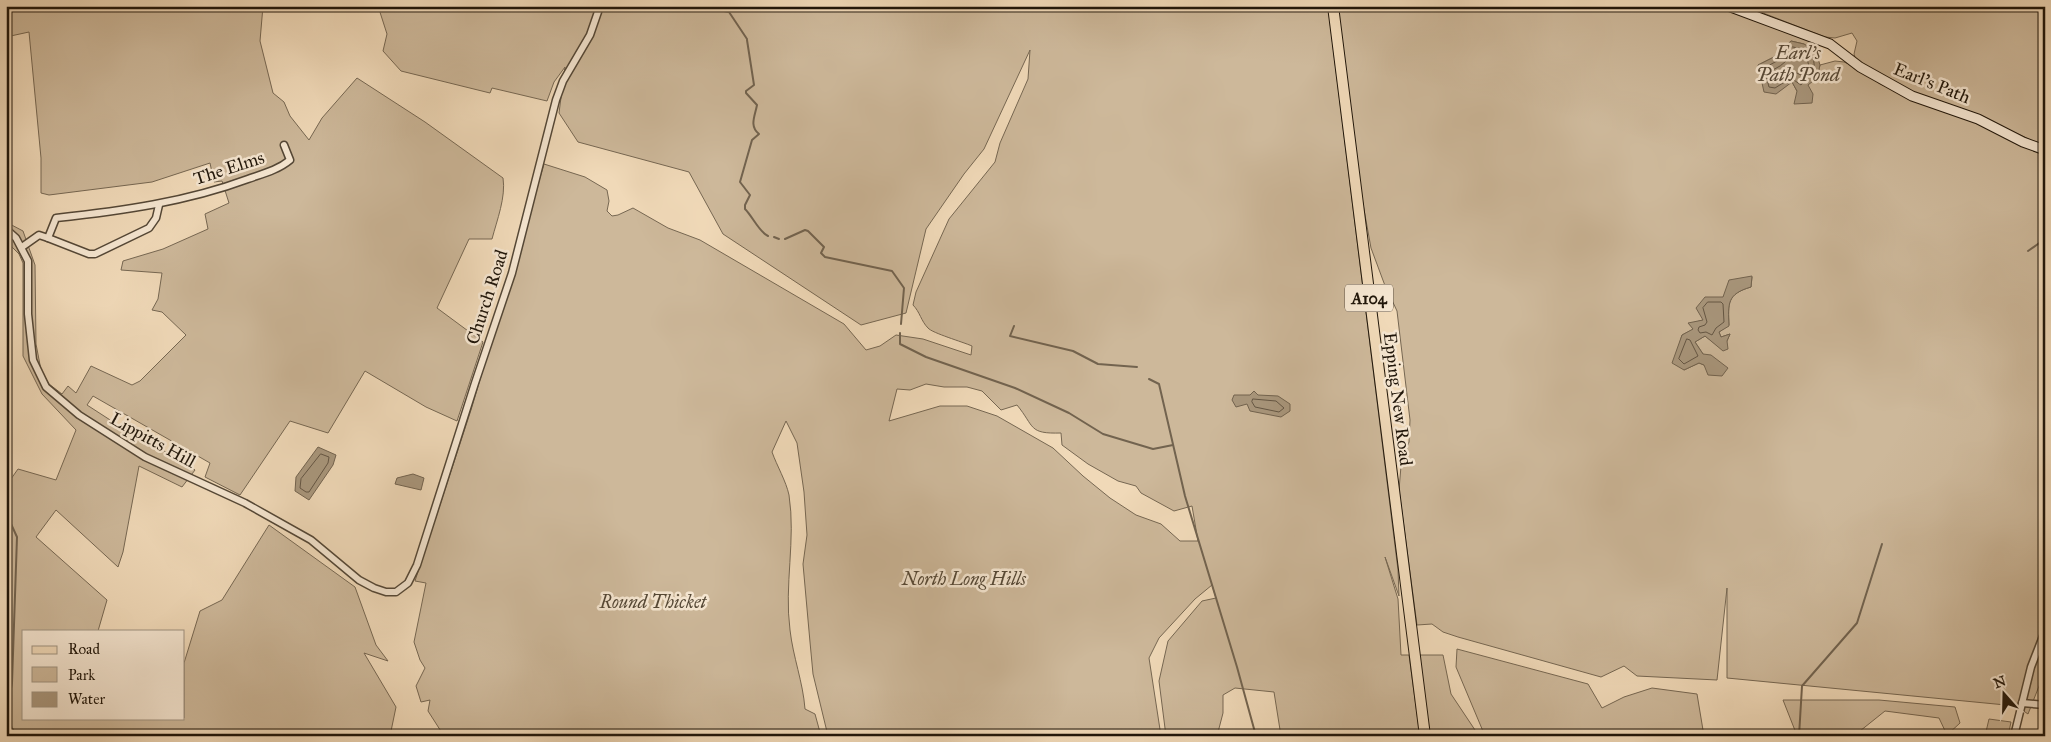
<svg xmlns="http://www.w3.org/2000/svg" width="2051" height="742" viewBox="0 0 2051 742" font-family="'IM FELL Great Primer',serif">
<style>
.green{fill:#cdb89a;stroke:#766752;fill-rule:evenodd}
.water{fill:#a9977d;stroke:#72634f}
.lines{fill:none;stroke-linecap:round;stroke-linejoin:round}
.shore{stroke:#645644;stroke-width:1}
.stream{stroke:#72634f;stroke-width:2}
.street-casing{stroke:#544736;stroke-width:9}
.secondary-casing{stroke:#20160a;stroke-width:11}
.primary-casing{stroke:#20160a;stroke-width:12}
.street{stroke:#f5e6d1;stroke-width:6}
.secondary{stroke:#f5e6d1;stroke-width:9}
.primary{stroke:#f0d9b8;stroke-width:10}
.labels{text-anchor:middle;stroke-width:5;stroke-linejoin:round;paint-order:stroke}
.shield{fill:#f5e6d1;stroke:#605446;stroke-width:1}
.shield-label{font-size:16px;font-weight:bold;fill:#20160a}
.street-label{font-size:18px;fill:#20160a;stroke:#f5e6d1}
.park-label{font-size:18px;font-style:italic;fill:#544735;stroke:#f5e6d1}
.water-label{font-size:19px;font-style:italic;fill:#574a38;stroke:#f5e6d1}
</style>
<rect width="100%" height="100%" fill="#f0d9b8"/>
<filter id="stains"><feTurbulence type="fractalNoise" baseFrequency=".004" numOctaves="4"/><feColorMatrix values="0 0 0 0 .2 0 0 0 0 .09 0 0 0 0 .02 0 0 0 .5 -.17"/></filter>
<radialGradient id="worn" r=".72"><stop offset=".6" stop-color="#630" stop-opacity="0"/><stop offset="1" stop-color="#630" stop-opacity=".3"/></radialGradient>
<g class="green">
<path d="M6,6h257l-3,35 13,52 11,9 6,14 19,24 13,-22 35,-40 68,44 78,56c3,19 -6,42 -11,61h-23l-32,69 46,34 -26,79 -31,-14 -61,-36 -37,62 -38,-12 -50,74 -35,-18 5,-14 -117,-67 -6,9 51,33 46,23 11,9 -13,17 -43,-21 -16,86 -5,15 -62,-57 -20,27 71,63 -9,31h-74v87h160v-55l16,-52 22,-11 47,-75 86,62 21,58 12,16 -24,-8 32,54 -6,29h-384v-250l12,-17 38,11 20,-50 -34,-36 -19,-38v-93l-4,-9 -13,-13v-19l17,9 12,34 1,79 5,26 8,14 13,10 6,-8 8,7 15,-27 41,19 8,-4 46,-46 -24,-23 -10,-2 6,-11 4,-26 -41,-3 2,-9 40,-12 45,-20 -3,-15 24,-11 -7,-22 -8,1 -4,-19 -58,19 -103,13 -8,-2v-35l-12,-126 -23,5z"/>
<path d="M378,6h950l70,564 1,26 -14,-39 13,42 3,56h8l11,81h-17v-4l-19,4h-103l-7,-44 -39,-4 -12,7v18l-6,23h-51l-7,-55 9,-40 34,-40 14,-3 -4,-13 -17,14 -36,39 -10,20 12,78h-333l-15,-62 -3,-32 -7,-78 4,-29 -3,-43 -7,-49 -11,-22 -14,31c5,14 14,29 17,43 7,45 -5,90 1,135 3,27 13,52 15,79l10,5 6,22h-377l-16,-25 2,-11 -9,2 -5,-16 9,-18 -5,-8 -6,-18 12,-59 -11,-2 56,-171 73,-246 41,13 22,13 2,11 -2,10 5,5 6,-1 15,-7 35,20 32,12 144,84 22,26 14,-4 16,-11 27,4 48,16 1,-9c-9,-4 -40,-13 -44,-18 -7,-7 -8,-16 -15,-23l3,-13 33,-73 46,-57 5,-19 28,-64 2,-29 -46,99 -20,25 -38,55 -20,84 -45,12 -138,-91 -34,-62 -111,-30 -19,-29 6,-46 -11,15 -7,19 -55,-13 -2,5 -89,-22 -18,-20 4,-17zM926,384l18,3h23l15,4 19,19 16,-5c18,22 11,29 44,28l1,12 26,19 30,17 18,5 5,7 33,18 18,-5 6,35h-18l-19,-17 -25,-9 -26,-17 -27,-22 -30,-28 -56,-32 -30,-10h-27l-51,15 8,-32 13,1z"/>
<path d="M1336,6h395l82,36 3,10 -12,-8 -13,-3 -17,16 -16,8 34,17 5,9 20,-13 3,-13 15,-4 9,1 12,5 24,17 29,13 40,13 96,43v518l-17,43 -12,-8 -289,-28v-90l-10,92 -80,-4 -13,-10 -23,11 -143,-40 -15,-5 -11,-8 -15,1 -18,-135 2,-24 8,-24 1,-22 -13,-109 -13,-28 -13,-35 -10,-55zM1752,277l-1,10c-24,7 -23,16 -22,38l-10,7 2,5 9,-3 -7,16 -18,-14 -10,6 8,12 1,11 -5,-2 -15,7 -7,-17 5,-18 12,-6 -5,-5 14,-4 20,-23z"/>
<path d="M1745,6h300v141l-73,-35 -56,-18 -60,-34 -2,-6 3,-13 -5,-8 -17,5 -10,-1z"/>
<path d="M1457,649l131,35 14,24 22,-11 28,-9 45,6 7,42h-219l-29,-69z"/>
<path d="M1419,655h24l8,39 28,42h-49z"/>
<path d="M1783,700h96l76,7 5,16 -13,12 -8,-17 -54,-7 -25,20 -1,5h-64l1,-3z"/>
<path d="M1989,719l22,3 -3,14h-23z"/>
</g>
<g class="water">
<path d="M1791,41l13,3 12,8 4,13 -3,13 -9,7 5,9 -1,9 -18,1 3,-13 -5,-9 -16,12 -12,-2 -6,-27 16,-8z"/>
<path d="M1752,276l-1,11c-24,7 -23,16 -22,39l-10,6 2,5 9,-3 -3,7 1,8 -5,2 -18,-15 -10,6 8,12 8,1 17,13 -6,8 -14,-1 -4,-10 -5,-2 -15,7 -12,-7 10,-28 11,-6 -5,-6 15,-3 -7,-12 9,-11h18l6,-17z"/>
<path d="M1254,391l4,4 20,1 12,8v7l-9,6 -31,-6 -3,-7 -11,3 -4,-7 2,-5h16z"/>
<path d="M318,447l18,8 -3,10 -24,35 -14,-9 1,-14z"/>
<path d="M413,474l11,4 -3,12 -26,-6 2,-6z"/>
</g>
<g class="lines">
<g class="shore">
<path d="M1793,47l9,2 10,6c6,19 -1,17 -11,30l-10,-7 -16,10 -6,-1 -5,-19 13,-7z"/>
<path d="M1795,54l12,5 2,7 -2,6 -6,3c-11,-6 -16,-2 -25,5h-3l-2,-9 9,-5z"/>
<path d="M1708,302h13l2,2 1,18 -8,6 -4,7 -6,-3 -6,1 -2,-3 1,-3 6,-2 2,-3 -4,-14z"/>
<path d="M1687,339l3,1 8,16 -14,8 -5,-5z"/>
<path d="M1253,399l23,2 8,7 -5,4 -24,-5 -3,-5z"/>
<path d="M321,454l8,3 -1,6 -19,29h-3l-6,-4 1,-9z"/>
</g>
<g class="stream">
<path d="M722,6l2,5 5,1 18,27"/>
<path d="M747,40l7,45 -8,6v2l11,12c-2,11 -8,21 2,29l-7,6 -12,42 10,13 -5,10v4c8,8 14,23 23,27"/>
<path d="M774,237l5,2"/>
<path d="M785,239l20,-9 3,1 16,16 -3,6 4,4 67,14 12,17 -3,36"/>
<path d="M2028,251l17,-12"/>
<path d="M1014,326l-4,10 63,15 25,13 39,3"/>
<path d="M900,333v11l26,13 89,31 54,25 34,21 50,15 20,-4"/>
<path d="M1149,379l10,5 26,112 52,171 19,69"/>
<path d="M6,513l11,24 -5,146 -6,33 10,20"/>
<path d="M1799,736l3,-50 55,-63 25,-79"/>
</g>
<defs>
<g id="street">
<path d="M6,229l10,9 12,23v53l5,46 13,27 33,28 66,42 100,46 66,37 48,40 15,8 12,4h10l12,-9 9,-18 58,-182 37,-110 44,-173 7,-19 27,-46 10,-29"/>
<path d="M48,238l41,16h6l54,-26 7,-10 3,-13"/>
<path d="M22,247l17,-12 9,3 8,-20c65,-7 130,-16 192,-39 14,-5 30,-9 42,-19l-6,-15"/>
<path d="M2022,703l23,2"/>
<path d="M2014,736l17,-69 14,-36"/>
</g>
<path id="secondary" d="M1728,6l102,38 30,23 52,29 66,23 45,23 22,8"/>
<path id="primary" d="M1333,6l92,730"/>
</defs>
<use href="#street" class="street-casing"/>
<use href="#secondary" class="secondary-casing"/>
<use href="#primary" class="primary-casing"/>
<use href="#street" class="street"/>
<use href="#secondary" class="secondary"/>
<use href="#primary" class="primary"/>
</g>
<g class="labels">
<rect class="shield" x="1345" y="284.5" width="48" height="27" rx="4"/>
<g class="shield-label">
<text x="1369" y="304">A104</text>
</g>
<g class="street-label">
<text transform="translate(1932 83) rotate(22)" y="6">Earl's Path</text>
<text transform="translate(229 168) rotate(-18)" y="6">The Elms</text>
<text transform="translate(487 297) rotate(-72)" y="6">Church Road</text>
<text transform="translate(1398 399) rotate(83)" y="6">Epping New Road</text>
<text transform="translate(153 440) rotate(29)" y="6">Lippitts Hill</text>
</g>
<g class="park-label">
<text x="964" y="585">North Long Hills</text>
<text x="653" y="608">Round Thicket</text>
</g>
<g class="water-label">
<text x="1798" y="59">Earl's<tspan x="1798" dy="22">Path Pond</tspan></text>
</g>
</g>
<rect width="2051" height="742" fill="none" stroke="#f0d9b8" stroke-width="25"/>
<rect x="8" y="8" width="2036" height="727" fill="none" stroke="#20160a" stroke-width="2.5"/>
<rect x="12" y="12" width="2026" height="717" fill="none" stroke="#20160a"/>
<rect x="22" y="630" width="162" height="90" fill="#f5e6d1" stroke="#a09381"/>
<rect x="32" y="646" width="25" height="8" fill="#f0d9b8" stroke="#a09381"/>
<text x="68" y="654" font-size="15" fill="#20160a">Road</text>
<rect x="32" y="667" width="25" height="15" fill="#cdb89a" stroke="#a09381"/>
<text x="68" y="680" font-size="15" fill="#20160a">Park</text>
<rect x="32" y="692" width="25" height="15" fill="#a9977d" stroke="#a09381"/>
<text x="68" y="704" font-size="15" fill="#20160a">Water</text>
<g transform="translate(2004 694) rotate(340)" stroke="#f5e6d1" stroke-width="4" paint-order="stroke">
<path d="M0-4L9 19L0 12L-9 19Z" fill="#20160a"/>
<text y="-8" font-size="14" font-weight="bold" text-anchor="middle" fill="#20160a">N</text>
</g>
<rect width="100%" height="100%" filter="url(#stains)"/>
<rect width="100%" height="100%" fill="url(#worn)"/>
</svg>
